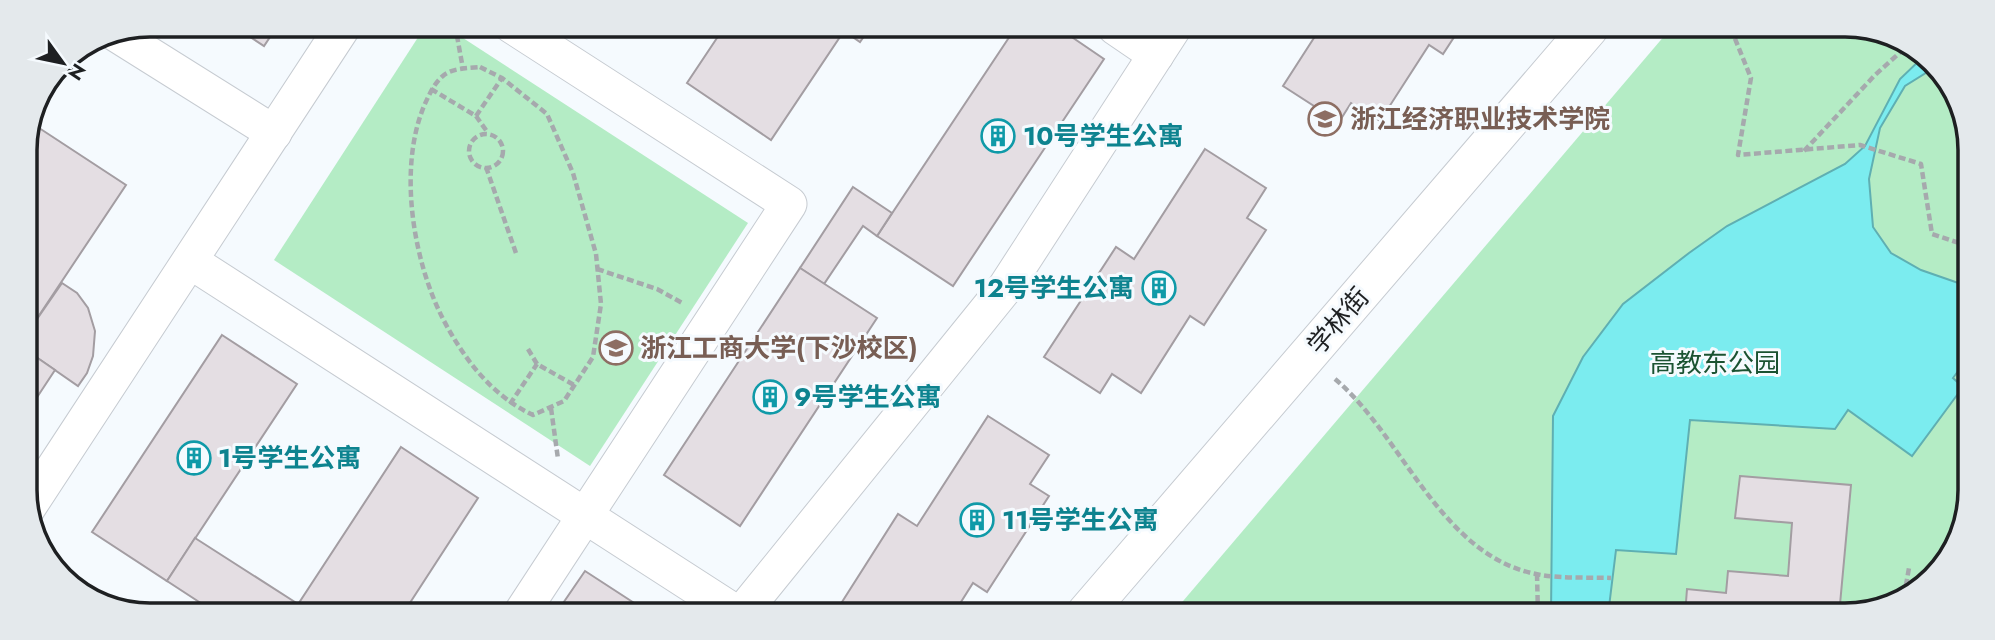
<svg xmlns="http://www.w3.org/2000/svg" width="1995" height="640" viewBox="0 0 1995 640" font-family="Jost,'Noto Sans SC',sans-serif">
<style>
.green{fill:#b4ecc5}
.water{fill:#7becef;stroke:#5fafb2;stroke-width:2}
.building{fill:#e4dee3;stroke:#a39da2;stroke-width:2}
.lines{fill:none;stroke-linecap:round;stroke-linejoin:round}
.street-casing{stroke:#c6cbd1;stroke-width:37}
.secondary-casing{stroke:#c6cbd1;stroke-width:40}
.path{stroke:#a6a9ad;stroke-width:4.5;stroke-dasharray:7 3.5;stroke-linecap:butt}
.street{stroke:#fff;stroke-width:35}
.secondary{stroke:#fff;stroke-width:38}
.labels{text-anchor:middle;stroke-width:6;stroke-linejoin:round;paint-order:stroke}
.education-label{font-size:26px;font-weight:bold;fill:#785e54;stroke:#f5fafe;text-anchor:start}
.culture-label{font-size:26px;font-weight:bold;fill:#0d838f;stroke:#f5fafe;text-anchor:start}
.street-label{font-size:26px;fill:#1e2022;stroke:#f5fafe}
.park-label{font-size:26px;fill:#1a5231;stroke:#f5fafe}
.rim{fill:none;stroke:#1e2022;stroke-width:3.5}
</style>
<rect width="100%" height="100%" fill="#f5fafe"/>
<g class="green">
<path d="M426,25h17l305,198 -158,243 -316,-206z"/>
<path d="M1671,28l207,1 61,38 29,59 -2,397 -44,66 -69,26 -681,-1z"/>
</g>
<path class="water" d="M1923,57l14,9 -32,20 -25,42 -11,51 4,48 18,26 30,17 46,16v73l-14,19 10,9 -51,69 -64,-46 -13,19 -145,-9 -14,134 -60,-4 -8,65h-57l2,-199 30,-59 40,-53 66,-51 38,-27 118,-62 20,-18 35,-67z"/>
<g class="building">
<path d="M232,25h46l-14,21z"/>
<path d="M725,26h146l-11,16 -16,-11 -73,109 -84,-57z"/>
<path d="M1016,27h41l47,32 -151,227 -76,-50z"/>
<path d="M1321,27l139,1 -17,26 -14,-9 -49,76 -29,-18 -12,19 -56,-36z"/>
<path d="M33,124l93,61 -100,150 -1,-193z"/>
<path d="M1205,149l61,39 -19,30 19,12 -62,95 -14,-9 -49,77 -29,-19 -12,19 -56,-36 72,-110 18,12z"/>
<path d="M853,187l39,26 -15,23 -14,-10 -39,58 -24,-16z"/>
<path d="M800,268l77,50 -137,208 -76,-51z"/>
<path d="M62,283l15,10 11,15 7,23 -2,25 -6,17 -9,13 -52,-36v-15z"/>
<path d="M222,335l75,49 -130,197 -75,-49z"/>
<path d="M26,350l29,20 -29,44z"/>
<path d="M988,416l61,39 -19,29 19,12 -62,96 -14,-9 -19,30h-119l63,-99 19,12z"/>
<path d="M401,447l77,51 -74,114h-111z"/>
<path d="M1740,476l111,9 -12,130h-154l2,-26 39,4 2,-22 60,5 4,-53 -57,-5z"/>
<path d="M195,538l103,66 -5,8 -80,-1 -46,-30z"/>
<path d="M585,571l63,41h-91z"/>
</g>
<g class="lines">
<defs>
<g id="street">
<path d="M511,25l278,179 -267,408"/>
<path d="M1115,27l41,28"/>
<path d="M113,32l161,101"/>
<path d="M190,261l546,352"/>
<path d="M27,509l317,-484"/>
<path d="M742,613l263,-325 169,-261"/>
</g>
<path id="secondary" d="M1086,613l503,-585"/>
</defs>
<use href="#street" class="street-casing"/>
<use href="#secondary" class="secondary-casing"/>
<g class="path">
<path d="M455,25l8,44"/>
<path d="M1731,29l20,49 -13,77 122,-10 61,19 11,70 36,12"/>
<path d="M480,67l22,11 45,36 26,59 23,81 5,50 -8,53 -29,44 -31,14c-41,-19 -69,-56 -90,-96 -30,-59 -45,-150 -19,-213 5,-11 10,-23 20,-31 9,-7 25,-7 36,-8z"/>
<path d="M431,89l45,27 12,17"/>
<path d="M476,116l26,-38"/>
<circle cx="486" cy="151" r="17"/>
<path d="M1804,151l71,-76 31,-28"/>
<path d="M486,167l31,89"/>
<path d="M597,269l60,20 27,15"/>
<path d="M528,349l9,15 37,21"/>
<path d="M1335,379c68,57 105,176 201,195 24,5 51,3 75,4"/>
<path d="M510,404l27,-40"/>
<path d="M551,408l7,51"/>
<path d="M1537,574l1,41"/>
<path d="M1904,596l5,-28"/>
</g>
<use href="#street" class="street"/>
<use href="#secondary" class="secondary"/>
</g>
<defs>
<symbol id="university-ring" viewBox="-11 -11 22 22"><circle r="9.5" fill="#f5fafe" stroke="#8d6e63" stroke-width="1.5"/><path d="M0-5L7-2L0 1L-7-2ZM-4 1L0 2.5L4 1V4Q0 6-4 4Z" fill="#8d6e63"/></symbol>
<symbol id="building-ring" viewBox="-11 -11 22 22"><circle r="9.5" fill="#f5fafe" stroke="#0f9aa8" stroke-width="1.5"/><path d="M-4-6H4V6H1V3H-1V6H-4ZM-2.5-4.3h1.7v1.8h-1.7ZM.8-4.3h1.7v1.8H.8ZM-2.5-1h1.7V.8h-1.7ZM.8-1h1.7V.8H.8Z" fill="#0f9aa8"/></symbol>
</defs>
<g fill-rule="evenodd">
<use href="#university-ring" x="1306" y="100" width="38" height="38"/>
<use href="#building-ring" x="979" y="117" width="38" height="38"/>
<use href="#building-ring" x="1140" y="269" width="38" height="38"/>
<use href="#university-ring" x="597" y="329" width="38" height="38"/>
<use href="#building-ring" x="751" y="378" width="38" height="38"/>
<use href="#building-ring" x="175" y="439" width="38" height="38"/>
<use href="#building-ring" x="958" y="501" width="38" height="38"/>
</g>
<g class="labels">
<g class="education-label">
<text x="1350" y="128">浙江经济职业技术学院</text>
<text x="640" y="357">浙江工商大学(下沙校区)</text>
</g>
<g class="culture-label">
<text x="1023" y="145">10号学生公寓</text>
<text x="1134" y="297" text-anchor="end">12号学生公寓</text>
<text x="794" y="406">9号学生公寓</text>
<text x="218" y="467">1号学生公寓</text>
<text x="1002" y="529">11号学生公寓</text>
</g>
<g class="street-label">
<text transform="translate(1338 321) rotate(-49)" y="9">学林街</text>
</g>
<g class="park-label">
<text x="1715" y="372">高教东公园</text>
</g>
</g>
<path d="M0 0H1995V640H0ZM150 37H1845A113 113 0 0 1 1958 150V490A113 113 0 0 1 1845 603H150A113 113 0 0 1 37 490V150A113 113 0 0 1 150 37Z" fill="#e4e9ec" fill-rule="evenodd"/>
<path class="rim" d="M150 37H1845A113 113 0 0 1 1958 150V490A113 113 0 0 1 1845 603H150A113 113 0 0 1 37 490V150A113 113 0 0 1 150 37Z"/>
<g transform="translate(63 63) rotate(123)" stroke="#f5fafe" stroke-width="5" paint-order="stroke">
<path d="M0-5L12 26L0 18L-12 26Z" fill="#1e2022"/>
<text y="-10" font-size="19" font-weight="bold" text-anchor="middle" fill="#1e2022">N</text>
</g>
</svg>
